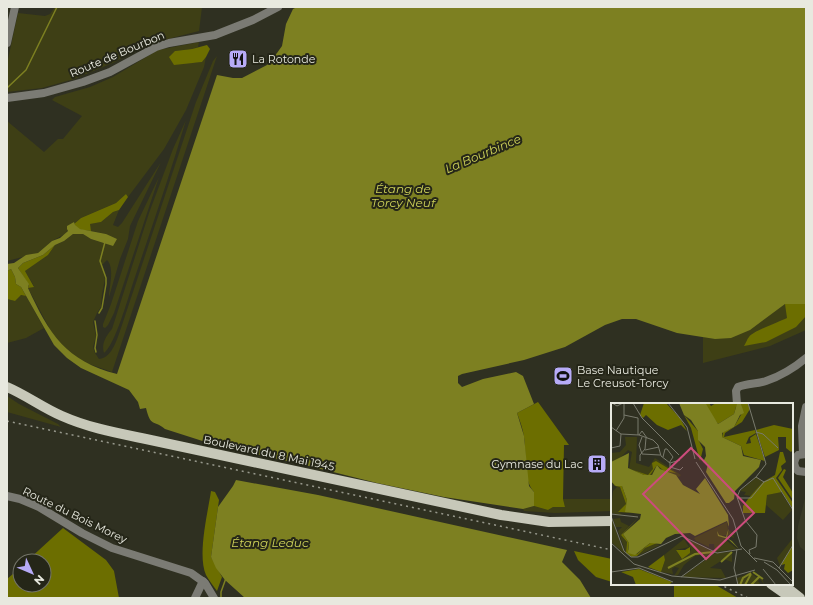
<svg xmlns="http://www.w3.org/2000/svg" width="813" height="605" viewBox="0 0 813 605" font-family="Montserrat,sans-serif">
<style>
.built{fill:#393b26}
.green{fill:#3e3f15}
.forest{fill:#6c6e00}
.water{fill:#7d8021}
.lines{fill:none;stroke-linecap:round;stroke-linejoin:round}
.stream{stroke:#7d8021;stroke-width:1.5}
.minor{stroke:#7b7b74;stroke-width:8}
.major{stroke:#c7c8b9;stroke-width:10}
.rail{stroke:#97988c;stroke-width:1.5;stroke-dasharray:2 4;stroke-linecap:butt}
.labels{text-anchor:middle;stroke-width:4;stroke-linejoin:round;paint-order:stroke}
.street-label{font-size:11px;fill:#e8e9df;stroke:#252618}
.poi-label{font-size:11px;fill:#e8e9df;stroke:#252618;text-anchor:start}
.water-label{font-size:12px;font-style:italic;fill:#cfd359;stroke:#252618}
.inset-river{fill:none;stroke:#7d8021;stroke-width:2}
.inset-road{fill:none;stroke:#797a6d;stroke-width:1}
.view{fill:#cc4c7c;fill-opacity:0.15;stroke:#cc4c7c;stroke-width:2}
.inset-edge{fill:none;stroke:#e8e9df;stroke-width:2}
</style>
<rect width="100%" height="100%" fill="#2f3021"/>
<path class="built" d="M806,495v57l-6,-5 -3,-9 1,-12z"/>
<g class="green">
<path d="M55,7h147l-3,24 -47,12 -4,-2 -33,21 -41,17 -32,9 -35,4v-28l11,-51 27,3 5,-2z"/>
<path d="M199,42l-1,5 -6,2 -17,2 19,12 8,-1 4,-5 -2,10 -18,43 -22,39 -36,48 -2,-3 -10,9 -35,15 -7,6v-2l-9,12 -13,7 -14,12 -31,8v-140l37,31 14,-13h5l19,-23 -30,-16 3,-3 35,-10 23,-10 45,-27z"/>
<path d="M217,56l-105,316 -23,-8 -13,-7 -12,-9 -10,-11 -26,-49 6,-2 -9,-15 23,-16 7,-10 9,-4 9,-7h10l8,5 22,7 -7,-12 -15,-3 -2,-7 12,-2 12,-10 6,-2 -6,15 5,2 4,-4 39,-61 -31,64 -2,13 -8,20 -11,38c0,-10 6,-29 -2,-37l-5,5 3,14 -3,15 -1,13 -4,6 -4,9 3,14 -3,11 2,6 4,6c14,-1 19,-23 23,-34l74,-223 17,-41z"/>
<path d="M186,120c-16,55 -35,109 -53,163 -5,15 -18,62 -29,70 -3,-9 2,-17 8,-24l37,-116 24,-64z"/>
<path d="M159,177l-45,136 -6,12 -3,3 -2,-1v-3l8,-20 27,-83z"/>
<path d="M21,295l5,1 18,32 -18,10 -19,5v-44l8,2z"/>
<path d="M785,304h21v26l-36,16 -67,17v-26l12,2z"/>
<path d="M7,396l12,8 39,20 3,3 -54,-15z"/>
<path d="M563,499h49v12l-57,2 -31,-2 -1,-2 11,-3 14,4 5,-3h12z"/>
</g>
<g class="forest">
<path d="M207,45l3,4 -4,8 -4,5 -28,3 -5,-8 6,-6 17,-2z"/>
<path d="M126,194l2,3 -9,13 -6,2 -12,10 -11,2 1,7c-7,-1 -13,0 -17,-7l7,-6 35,-15z"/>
<path d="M55,245l-7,10 -23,16 9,16 -6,1 1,-3 -11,-17 5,-5 20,-8z"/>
<path d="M11,269l4,8 1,7 5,3 5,9 -5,-1 -6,6 -8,-2v-28z"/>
<path d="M785,304h21v12l-10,11 -30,15 -22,4c2,-3 3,-7 5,-9 4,-6 30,-15 38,-19z"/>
<path d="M538,402l31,43h-5l-1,54 2,8h-12l-5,3 -14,-4v-14c-12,-14 -7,-38 -10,-55 -1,-8 -4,-16 -7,-24z"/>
<path d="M211,491l4,1 4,8 -8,57 11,20 -5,14c-4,-5 -8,-11 -11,-16 -9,-20 2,-63 5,-84z"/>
<path d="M63,528l43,32 8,11 5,27h-112v-19l13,-11v17h24v-24h-17z"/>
<path d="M574,551l38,8v23l-16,-5 -18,-17z"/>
<path d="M674,584h40l24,14h-64z"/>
</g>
<g class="water">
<path d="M297,7h509v297h-21l-35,26 -19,8 -16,1 -38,-6 -41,-14h-14l-17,6 -40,22 -41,13 -62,14 -4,2v7l4,4 21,-8 33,-7 7,4 11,28 -17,9 7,23 5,50 5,6v14l-11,3 -79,-12 -67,-14 -72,-18 -90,-20 -50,-16c-12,-10 -14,-1 -19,-21l-6,1 -2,-7 -9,-12 -48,-22 -14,-10 -13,-13 -33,-58 -5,-3 -1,-7 -4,-8 -4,2v-7l7,-1 12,-8 12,-2 14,-12 8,-3 8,-7 -1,-2v-3l7,-4 1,3 5,4 26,5 11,5 -4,7 -22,-7 -8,-5h-10l-9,7 -9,4 -12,10 -20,8 -5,5 11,16 -1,4c21,46 38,73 89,86l100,-299 16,3h9l25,-13 10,-12 5,-7 4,-22 7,-15z"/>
<path d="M236,480l82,15 249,55 -5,12 18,18 11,18h-346l-20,-18 -9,-12 -5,-11 7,-50 15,-21z"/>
</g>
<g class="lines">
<g class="stream">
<path d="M7,88l19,-18 31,-63"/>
<path d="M99,313l3,-5 4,-24v-6l-6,-17 5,-19"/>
<path d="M95,321l2,14 -2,13 1,4"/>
<path d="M221,598v-6l5,-14"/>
</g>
<g class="minor">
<path d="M7,43l8,-36"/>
<path d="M7,98l37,-5 39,-11 27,-10 46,-25 13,-4 46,-8 38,-15 25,-13"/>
<path d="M737,404l-1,-13 2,-4c9,-4 19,-3 28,-6 15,-5 28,-13 40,-23"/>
<path d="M803,454l-1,-28 4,-19"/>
<path d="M806,454l-8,1c-5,5 -5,11 0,16l8,1"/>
<path d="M7,496l13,3 19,8 43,26 30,15 79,25 14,10 9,15"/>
<path d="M195,598l8,-17"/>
</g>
<g class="major">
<path d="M7,387c19,8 36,21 55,29 27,12 55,17 84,23l355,76 48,7 63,-1"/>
<path d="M771,584l20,14"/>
<path d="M786,587l14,11"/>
</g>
<g class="rail">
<path d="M7,421l605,129"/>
<path d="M719,584l29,14"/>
</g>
</g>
<defs>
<symbol id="restaurant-square" viewBox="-11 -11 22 22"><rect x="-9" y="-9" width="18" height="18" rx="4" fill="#b7abf7" stroke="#252618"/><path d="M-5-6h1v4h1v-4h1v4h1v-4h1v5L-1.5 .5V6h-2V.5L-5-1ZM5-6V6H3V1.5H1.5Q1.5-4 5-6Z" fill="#111"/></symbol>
<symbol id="stadium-square" viewBox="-11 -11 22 22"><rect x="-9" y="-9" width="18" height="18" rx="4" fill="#b7abf7" stroke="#252618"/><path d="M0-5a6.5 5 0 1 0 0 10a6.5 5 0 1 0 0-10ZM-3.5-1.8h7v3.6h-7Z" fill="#111"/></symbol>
<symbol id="building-square" viewBox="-11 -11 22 22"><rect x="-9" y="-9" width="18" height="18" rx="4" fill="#b7abf7" stroke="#252618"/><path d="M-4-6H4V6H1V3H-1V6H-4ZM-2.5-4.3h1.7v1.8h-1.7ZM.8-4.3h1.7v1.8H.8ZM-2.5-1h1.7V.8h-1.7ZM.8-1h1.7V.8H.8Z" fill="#111"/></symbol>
</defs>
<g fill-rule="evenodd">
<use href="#restaurant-square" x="227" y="48" width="22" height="22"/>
<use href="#stadium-square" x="552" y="365" width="22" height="22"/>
<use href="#building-square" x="586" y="453" width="22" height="22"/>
</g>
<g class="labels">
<g class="street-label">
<text transform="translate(117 54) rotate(-23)" y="4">Route de Bourbon</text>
<text transform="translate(269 453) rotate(12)" y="4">Boulevard du 8 Mai 1945</text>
<text transform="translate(75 515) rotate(26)" y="4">Route du Bois Morey</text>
</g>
<g class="poi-label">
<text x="252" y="63">La Rotonde</text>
<text x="577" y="374">Base Nautique<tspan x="577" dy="13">Le Creusot-Torcy</tspan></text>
<text x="583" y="468" text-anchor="end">Gymnase du Lac</text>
</g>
<g class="water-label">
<text transform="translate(483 154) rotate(-23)" y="4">La Bourbince</text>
<text x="403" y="193">Étang de<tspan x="403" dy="14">Torcy Neuf</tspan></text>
<text x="270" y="547">Étang Leduc</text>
</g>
</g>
<g transform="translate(611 403)">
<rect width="182" height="182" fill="#2f3021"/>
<path d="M14,34h12l-1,26 13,4 6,-9 26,17 -2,2 -24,-9 -3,7 -6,1 -17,-7 3,-17 -4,-2 -10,10 -7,2v-9l9,-1 6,-7zM146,74l6,5 -12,14 -7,-1 2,-3 -6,-1zM6,84h3l6,17 -3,5 -5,2 4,4 -11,-2 2,-22zM170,89l11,18 -9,10 -17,-15 1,-10zM0,114l14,37 -14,-12zM9,115l1,4 8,4 -8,9 6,7 -1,11 -8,-22 4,-4h-6l-3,-8zM116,119l1,8 8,5h-3l1,3 -7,-3 -6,1 16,13 -22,3 -1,-8h-5v3l-15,-7 2,1 -2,-3 7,-3 -7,3zM182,135v6l-13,22 -3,-8zM73,136l5,8 -13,3 5,8 10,-8 -2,-6 4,-3 20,11 -8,5 -2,-3 -8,2 -11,9 -6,10 -4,1 5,-8 -4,-1 -3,2 1,5 -12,-2 4,-12 -1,-5zM41,140l8,2 -23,11 5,-6zM121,149v10l-8,-3 -14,9 11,1 5,9 -44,-1 33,-24zM140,170l5,4 6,1 2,6 -4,-5 -2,2 3,4h-23l-1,-7z" fill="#3e3f15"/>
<path d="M33,0h22l14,15 7,13 -6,-6 -13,5 -11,-5 -11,-10 -3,3 -3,-3zM91,0h7l2,3 5,-3h32l2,6 -8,13 -17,11 -1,4 31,-7 1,3 -7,4 -3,7 5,-1 -1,-5 6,-4 9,27 -21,-6 -3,-9 -19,-9 1,-5 11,-5 8,-14 -1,-9 -5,3 -2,7 -16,10 -12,-16v-4zM73,12l14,16v8l5,10 -3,12 -9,-33zM163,22l19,4v21l-2,2 -5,-4v-11h-8l1,13 -14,7 -9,-27zM169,49h3l3,10 -5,4 1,4 -6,8 17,25v6l-11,-17 -15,3 -2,18h-22v-7l5,-7 15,-17 12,-7zM45,58l20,12 -12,-2 -7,-6 -7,10h-6l-11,-5 15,5 5,-6 -1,-6zM173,66l2,1 -3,7 10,16v7l-15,-22zM0,78h2l3,5h6l5,14 -1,12 9,1 -17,-1 8,-8 -6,-17 -5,-1zM27,115l-15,16 6,9 -1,7 9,4 13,-11 4,-1 3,1 -12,5 -8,8 -5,1 -6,-4 1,-11 -6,-7zM182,142v25l-5,3 -4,-4 1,-5 -4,1zM79,144v6l-8,6 -6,-9h9zM53,152l1,5 -4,12 -13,-5zM28,166l33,13 -3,3h-33l-3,-8 -12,-5z" fill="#6c6e00"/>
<path d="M68,0l27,1 12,20 16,-10 3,-10h4l3,9 -4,2 -6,12 -12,6v4l19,9 2,10 18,4 -2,7 -24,24 -1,8 -5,4h-3l-20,-31 2,-8 -5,-2 3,-6 -1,-9 -7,-7v-9l-7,-11 -7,-5zM18,50l-1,15 16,7h8l5,-10 3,4 16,6 7,10 17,9 -4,-5 9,-11 23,37 1,11 -2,12 5,3 7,8 -11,-10 -10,-3 -1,-5 2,4 7,2 3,-10 -2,-6 -32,15 -5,-3 -15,1 -9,4 -5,6 -11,-1 -15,12 -7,-2 1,-10 -6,-9 17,-15 1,-5 -16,-2 2,-12 -5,-14h-6l-5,-5v-19z" fill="#7d8021"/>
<path class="inset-river" d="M110,159l11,-10M57,165l27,-14 18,-2M142,169l10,7M129,182l3,-7 8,-5M134,182l6,-11M140,182l9,-9"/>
<path class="inset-road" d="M1,0l5,3 6,-3M22,0l9,15 37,37M57,0l19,24 8,32M137,0l18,61 -10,13 -16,13 -3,7 8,23 12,15 -1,12 -7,3 1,4M13,12l14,3v17M0,24l10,7 18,1 14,5 5,5 3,11 9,7 10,-3M5,28l8,-13v-15M145,29l7,2 15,14M28,32l3,-4 5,7M31,34l-3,8 3,9 18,1M0,45l9,-2 1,-12M34,47l14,-3M52,54l2,-8h2l6,8 -4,6M29,58v-6l5,-6 1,-11M85,59l37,57 8,27 16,16M59,60v4l10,3 3,-3M145,74l8,5 9,-4 20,32M126,95h14l13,-16M0,111l27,3M0,113l13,35 7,6h7l44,-21 35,17 25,-4M0,140l23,21 38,12 48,4 35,-10M126,146l-3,19 4,17M143,155l19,4 20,20M153,159l13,8 14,15M168,165l14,-23M152,166l13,16M0,169l28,-4 34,14M70,174l34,-25"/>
<path class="view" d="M80,45l63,65 -48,46 -63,-65z"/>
<rect width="182" height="182" class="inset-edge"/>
</g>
<rect width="813" height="605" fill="none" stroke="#e8e9df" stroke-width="16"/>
<g transform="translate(32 573) rotate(134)"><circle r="19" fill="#252618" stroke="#737468"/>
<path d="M0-3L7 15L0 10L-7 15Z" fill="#b7abf7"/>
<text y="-6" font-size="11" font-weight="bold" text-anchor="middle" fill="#e8e9df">N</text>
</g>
</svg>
